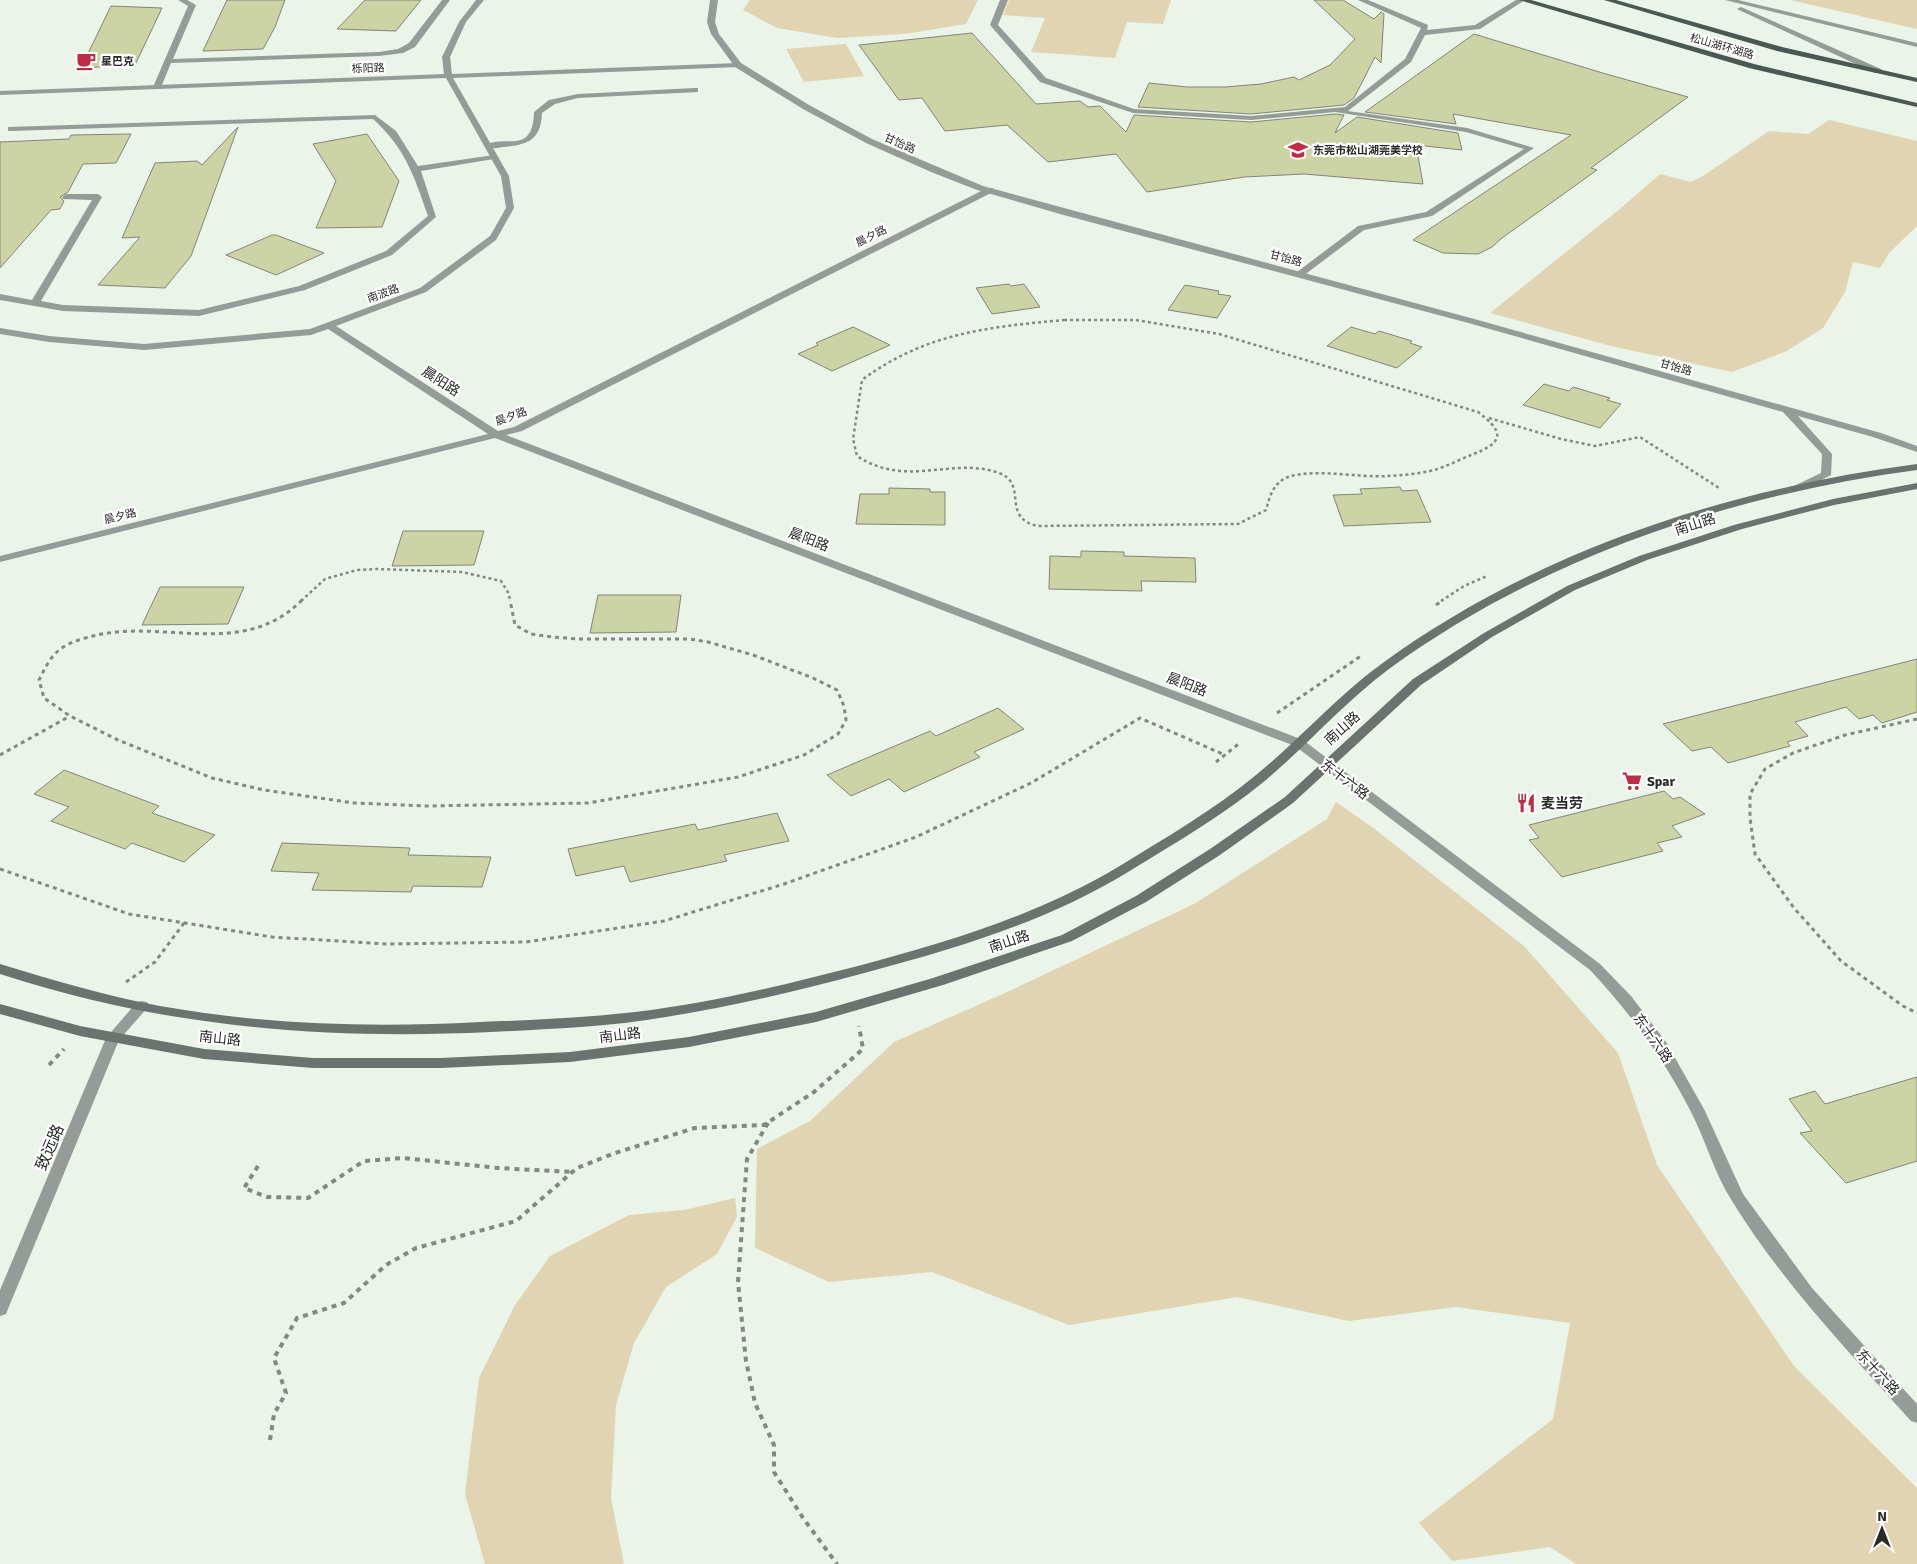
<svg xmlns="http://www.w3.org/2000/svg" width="1917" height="1564" viewBox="0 0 1917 1564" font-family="Signika,'Noto Sans SC',sans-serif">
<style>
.green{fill:#e1d4b3}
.building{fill:#ccd3a4;stroke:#838578}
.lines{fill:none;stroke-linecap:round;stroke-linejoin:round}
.path-far2{stroke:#828981;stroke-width:2.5;stroke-dasharray:3 3;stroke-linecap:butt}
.path-far1{stroke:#828981;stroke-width:3;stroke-dasharray:4 4;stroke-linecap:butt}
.path{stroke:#828981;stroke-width:4;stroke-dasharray:5 5;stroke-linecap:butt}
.service{fill:#959c98;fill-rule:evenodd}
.minor{fill:#959c98;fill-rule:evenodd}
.tertiary{fill:#959c98;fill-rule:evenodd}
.secondary{fill:#6a736e;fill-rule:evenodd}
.primary{fill:#4b5751;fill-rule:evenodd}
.labels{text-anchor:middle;stroke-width:4.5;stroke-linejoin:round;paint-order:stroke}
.far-street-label{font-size:11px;fill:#282c27;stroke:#fff}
.far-poi-label{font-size:11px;font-weight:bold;fill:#282c27;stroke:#fff;text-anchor:start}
.street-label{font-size:14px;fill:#282c27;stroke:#fff}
.poi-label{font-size:14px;font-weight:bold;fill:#282c27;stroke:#fff;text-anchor:start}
.near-street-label{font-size:16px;fill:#282c27;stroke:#fff}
</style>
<rect width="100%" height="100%" fill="#eaf4e8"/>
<g class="green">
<path d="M750,0h228l-12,24 -61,10 -68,4 -60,-10 -34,-18z"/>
<path d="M1009,0h162l-8,24 -36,-2 -12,36 -84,-6 14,-34 -42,-3z"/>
<path d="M1790,0h127v29z"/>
<path d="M846,44l18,32 -60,6 -18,-33z"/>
<path d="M1829,120l88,21v85l-28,27 -9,15 -27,-6 -8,30 -22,36 -36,23 -55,21 -121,-26 -121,-33 131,-105 39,-34 31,8 12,-6 66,-45 39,3z"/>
<path d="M1336,802l36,25 152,119 94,107 39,112 137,201 123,122v76h-341l-26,-17 -98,14 -33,-38 134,-104 17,-96 -114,-16 -107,14 -112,-24 -168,28 -137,-53 -103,10 -74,-34 2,-99 53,-28 84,-79 111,-49 189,-89 133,-85z"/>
<path d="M735,1198l2,19 -20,37 -51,33 -32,56 -18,62 -5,93 13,66h-139l-20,-70 14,-116 36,-73 35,-49 79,-41 55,-5z"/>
</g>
<g class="building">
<path d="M227,0h58l-10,27 -12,22 -60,2z"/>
<path d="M365,0h56l-25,31 -59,-2z"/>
<path d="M1314,0h29l31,19 7,-7 3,2 -3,49 -6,-6 -21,41 -10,7 -93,9 -113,-7 11,-24 38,4h38l36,-3 33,-7 5,3 31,-15 25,-26z"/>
<path d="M111,6l51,2 -27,57 -54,3z"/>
<path d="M972,33l64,71 44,-3 8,6 12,-1 26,26 8,-17 117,7 84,-8 9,1 -9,18 22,-16 101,16 4,17 -46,-5 7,39 -119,-10 -60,3 -97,15 -31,-38 -68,8 -41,-37 -62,6 -23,-33 -23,2 -40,-55z"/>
<path d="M1474,34l132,40 82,23 -97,71 6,2 -95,68 -10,9 -14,7 -35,-1 -30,-13 158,-105 -118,-21 3,10 -91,-12z"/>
<path d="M238,127l-47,129 -26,32 -67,-3 42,-48 -18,1 33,-75 42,-2 5,4z"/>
<path d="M131,134l-15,29 -33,1 -15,28 -8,5 4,4 -4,8 -9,1 -51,58v-126l69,-3 2,-4z"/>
<path d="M367,134l32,47 -17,46 -66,1 20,-47 -23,-37z"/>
<path d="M272,235h4l48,18 -48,22 -50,-20z"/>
<path d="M1009,284l2,2 13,-2 16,23 -48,7 -16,-26z"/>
<path d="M1185,285l34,6 -1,3 13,2 -14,22 -49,-8z"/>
<path d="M853,327l37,18 -58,26 -34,-17 20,-9 -2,-2z"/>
<path d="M1351,327l24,7 4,-3 33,10 -2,2 12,4 -25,21 -70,-22z"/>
<path d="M1544,384l25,7 4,-4 37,11 -3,2 14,4 -21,24 -77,-23z"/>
<path d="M1400,487l2,4 15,-1 14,32 -87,4 -11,-31 29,-1 -2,-5z"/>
<path d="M889,488l41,1v3h15v33l-89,-1 4,-30h29z"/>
<path d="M403,531h81l-10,34 -82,1z"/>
<path d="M1081,551l43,1v4l71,2 1,24 -55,-1 1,10 -93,-2 1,-33 31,1z"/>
<path d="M160,587h84l-16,37 -86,1z"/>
<path d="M598,595h83l-5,37 -86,1z"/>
<path d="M1917,659v53l-35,11 -9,-8 -14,4 -13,-12 -51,15 13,14 -21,6 3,4 -62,17 -17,-16 -19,4 -29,-27z"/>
<path d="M998,708l26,21 -50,23 6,5 -76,35 -15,-13 -38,17 -24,-21 103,-44 6,5z"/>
<path d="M64,770l95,36 -7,7 63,22 -31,27 -52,-19 -7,6 -74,-28 18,-14 -35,-13z"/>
<path d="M1664,791l9,8 7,-2 25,17 -33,12 10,11 -25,6 6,8 -101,26 -33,-37 10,-2 -10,-13z"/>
<path d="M777,813l12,28 -65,14 3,6 -97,21 -6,-16 -48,10 -8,-27 127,-25 3,6z"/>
<path d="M282,843l128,5 -2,7 83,2 -9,30 -69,-1 -2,6 -99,-2 7,-17 -48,-2z"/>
<path d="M1917,1077v84l-71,22 -46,-50 12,-2 -23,-32 26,-8 10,13z"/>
</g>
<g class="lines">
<g class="path-far2">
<path d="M1064,320h72l83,14 259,78c22,17 30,28 -2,41 -13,5 -28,13 -42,17 -15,4 -31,5 -46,6 -29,2 -73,-8 -100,1 -15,6 -18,19 -22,33l-28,14 -200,2c-38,-8 -9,-42 -39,-53 -48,-17 -91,16 -142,-17l-4,-17 9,-59c63,-47 126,-53 202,-60z"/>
<path d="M1489,418l72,21 34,7 45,-9 79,51"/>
<path d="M301,601l24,-22 32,-9 20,-1 85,3 39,9 8,13 1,7"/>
<path d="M1441,601l23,-15 23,-10"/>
</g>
<g class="path-far1">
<path d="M302,600c-59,60 -139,18 -209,36 -12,3 -26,7 -35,15 -9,8 -14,19 -19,29l5,18 26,18 48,24 94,38 52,12 90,13 73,3 161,-3 150,-26 66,-22 34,-21 8,-14 -2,-14 -7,-16 -24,-12 -60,-23 -45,-13 -18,-3h-111l-27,-2 -21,-3 -16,-9 -5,-25"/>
<path d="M1436,605l7,-5"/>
<path d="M1277,713l84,-57"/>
<path d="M1917,719l-72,16 -52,18 -28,16 -15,25v24l5,36 39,54 47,53 62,45 14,7"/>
<path d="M0,755l70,-39"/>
<path d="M1216,762l25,-20"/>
<path d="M0,869l129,45 143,23 114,7 140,-2 138,-21 120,-37 132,-47 115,-54 109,-65 85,37"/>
<path d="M126,982l29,-20 29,-39"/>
</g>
<g class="path">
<path d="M49,1065l15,-16"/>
<path d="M768,1123l-21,36 -9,123 8,79 9,42 19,42v27l29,46 34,46"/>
<path d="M258,1166l-14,22 23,9 41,1 56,-37 39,-3 95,10 74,4"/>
<path d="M270,1440l4,-26 12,-21 -12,-35 23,-40 47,-15 42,-38 30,-17 100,-27 61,-53 38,-15 80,-25 69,-3 50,-33 49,-43 -4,-23"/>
</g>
<g class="service">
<path d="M178,0h9l9,5 -23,54 206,-7 19,-3 11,-6 33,-43h8l-35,47 -12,6 -24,3 -208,7 -10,24 -7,2 -1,-2 35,-81z"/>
<path d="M695,88h3v4l-120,6 -23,6 -13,9c-1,27 -14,32 -39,34 -7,1 -14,3 -19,-1 19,-13 49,11 50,-34l15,-12 29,-6z"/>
<path d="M375,115l21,16 22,35 76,-11 4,2 -4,2 -73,12 15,46 -44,38 -87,35 -106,26 -136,-5 -63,-11v-6l32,6 60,-100 -29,-1 -1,-2 4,-3h32l4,3 -61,104 22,4 136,5 100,-24 87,-35 42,-35c-14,-40 -22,-67 -55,-97l-362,12h-3v-4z"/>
</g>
<g class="minor">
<path d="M476,0h8l-18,22 -16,35 2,17 286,-11 4,2 -4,2 -285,11 56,98 5,32 -18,32 -70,52 -90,34 162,105 16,-4 473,-239h6v4l-471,239 -16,4 797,305 297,224 31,32 35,46 38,67 39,85 69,94 105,116v19l-6,-2c-63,-70 -129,-139 -179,-220 -18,-28 -27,-63 -43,-93 -28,-53 -58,-94 -99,-138l-295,-224 -800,-308 -495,124v-6l488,-122 -160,-105 -17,6 -167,15 -95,-8 -49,-8v-6l49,8 95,8 166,-15 110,-41 70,-52 16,-28 -5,-32 -55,-98 -446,17v-4l444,-17 -2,-17 17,-35z"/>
<path d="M1000,0h8l-10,25 48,53 88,31 117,7 94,-9 60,-48 16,-31 -63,-28h10l60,25 -1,5 48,-5 41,-25h9l-45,29 -55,6 -14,27 -63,49 119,17 67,20 -102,68 -68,14 -61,46h-6v-4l61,-46 68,-14 98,-63 -58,-17 -131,-20 -84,8 -118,-7 -93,-31 -50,-57z"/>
<path d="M1725,0h13l179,43v4z"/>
<path d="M1741,7l140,62 1,2 -7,2 -136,-63 -2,-1z"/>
<path d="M142,1001l5,1 2,4 -30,34 -111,269 -2,5 -6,2v-26l106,-252 31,-36z"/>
</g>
<path class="tertiary" d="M710,0h8l-3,22 4,12 22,29 68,42 63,34 111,47 495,134 403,113 36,13v6l-44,-15 -75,-21 34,38 -1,21 -29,15h-8l-1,-2 1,-2 27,-13 1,-19 -39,-42 -311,-88 -412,-110 -83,-24 -46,-18 -65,-29 -63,-34 -68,-42 -24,-33 -4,-12z"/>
<g class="secondary">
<path d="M1917,464v6c-187,25 -374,87 -528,199 -44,33 -81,75 -123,111 -42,35 -91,63 -138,92 -80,49 -170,76 -260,100 -66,18 -134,34 -202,45 -58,10 -117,12 -175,15 -172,8 -327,-5 -491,-58v-10c53,16 106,32 160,42 106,19 213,22 320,16 52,-2 103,-4 155,-10 75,-9 149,-27 223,-46 90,-24 180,-51 260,-99 47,-29 96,-57 138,-92 43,-35 79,-77 124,-110 155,-114 347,-176 537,-201z"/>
<path d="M1917,483v6l-83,16 -92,24 -95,31 -72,30 -83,47 -71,48 -128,118 -73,52 -74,47 -74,39 -129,44 -127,37 -127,25 -119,15 -129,6h-128l-109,-9 -124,-23 -80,-22v-10l80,22 124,23 109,9h128l129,-6 119,-15 127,-25 117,-34 129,-43 74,-39 74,-47 75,-52 128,-118 71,-46 83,-47 72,-30 95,-31 99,-26z"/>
</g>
<g class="primary">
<path d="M1519,0h12l223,64 163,39v4l-168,-39z"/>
<path d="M1604,0h12l166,47 135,31v4l-140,-31z"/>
</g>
</g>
<defs>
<symbol id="cafe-bare" viewBox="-9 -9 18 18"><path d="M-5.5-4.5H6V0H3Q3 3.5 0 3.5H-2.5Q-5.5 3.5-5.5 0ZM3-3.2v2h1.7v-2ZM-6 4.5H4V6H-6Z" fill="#be2d47" stroke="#fff" stroke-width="2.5" paint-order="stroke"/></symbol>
<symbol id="school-bare" viewBox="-9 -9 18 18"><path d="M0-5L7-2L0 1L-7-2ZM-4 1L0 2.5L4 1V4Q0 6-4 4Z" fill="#be2d47" stroke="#fff" stroke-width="2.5" paint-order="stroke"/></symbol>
<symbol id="supermarket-bare" viewBox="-9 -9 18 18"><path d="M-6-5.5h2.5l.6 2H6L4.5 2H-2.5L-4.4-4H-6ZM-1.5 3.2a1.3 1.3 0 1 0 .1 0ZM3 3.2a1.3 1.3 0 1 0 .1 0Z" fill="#be2d47" stroke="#fff" stroke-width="2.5" paint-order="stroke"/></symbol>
<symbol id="restaurant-bare" viewBox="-9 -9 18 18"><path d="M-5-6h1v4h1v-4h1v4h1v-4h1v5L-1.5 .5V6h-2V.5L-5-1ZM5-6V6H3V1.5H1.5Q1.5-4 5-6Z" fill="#be2d47" stroke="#fff" stroke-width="2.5" paint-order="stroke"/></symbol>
</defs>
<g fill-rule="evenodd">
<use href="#cafe-bare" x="72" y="47" width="28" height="28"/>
<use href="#school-bare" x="1284" y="136" width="28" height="28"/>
<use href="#supermarket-bare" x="1618" y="767" width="28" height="28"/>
<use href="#restaurant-bare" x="1512" y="789" width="28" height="28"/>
</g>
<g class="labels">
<g class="far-street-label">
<text transform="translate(1722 46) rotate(16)" y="4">松山湖环湖路</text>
<text transform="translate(368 68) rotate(-2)" y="4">栎阳路</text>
<text transform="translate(900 143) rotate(24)" y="4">甘饴路</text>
<text transform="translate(871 236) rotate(-27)" y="4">晨夕路</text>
<text transform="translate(1286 258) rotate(15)" y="4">甘饴路</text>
<text transform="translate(383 293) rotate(-20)" y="4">南波路</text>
<text transform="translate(1676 367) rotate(16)" y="4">甘饴路</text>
<text transform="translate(511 416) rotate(-20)" y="4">晨夕路</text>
<text transform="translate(120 516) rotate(-14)" y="4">晨夕路</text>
</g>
<g class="far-poi-label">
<text x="101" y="65">星巴克</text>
<text x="1313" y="154">东莞市松山湖莞美学校</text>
</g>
<g class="street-label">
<text transform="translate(441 381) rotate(33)" y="5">晨阳路</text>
<text transform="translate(1695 524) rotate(-18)" y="5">南山路</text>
<text transform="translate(809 539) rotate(21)" y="5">晨阳路</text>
<text transform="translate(1187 684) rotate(21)" y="5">晨阳路</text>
<text transform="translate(1342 728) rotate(-42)" y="5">南山路</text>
<text transform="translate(1345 779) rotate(37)" y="5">东十六路</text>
<text transform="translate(1009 941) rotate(-19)" y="5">南山路</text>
<text transform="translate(620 1035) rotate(-7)" y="5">南山路</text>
<text transform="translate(220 1038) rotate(6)" y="5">南山路</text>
<text transform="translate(1653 1038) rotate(55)" y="5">东十六路</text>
<text transform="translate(1878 1372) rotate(48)" y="5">东十六路</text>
</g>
<g class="poi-label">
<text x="1647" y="786">Spar</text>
<text x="1541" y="808">麦当劳</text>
</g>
<g class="near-street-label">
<text transform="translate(49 1147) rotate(-67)" y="6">致远路</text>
</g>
</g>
<g transform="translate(1882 1529)" stroke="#ffffff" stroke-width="4" paint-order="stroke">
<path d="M0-4L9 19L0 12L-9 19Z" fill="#282c27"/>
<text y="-8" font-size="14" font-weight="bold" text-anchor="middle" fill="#282c27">N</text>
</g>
</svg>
